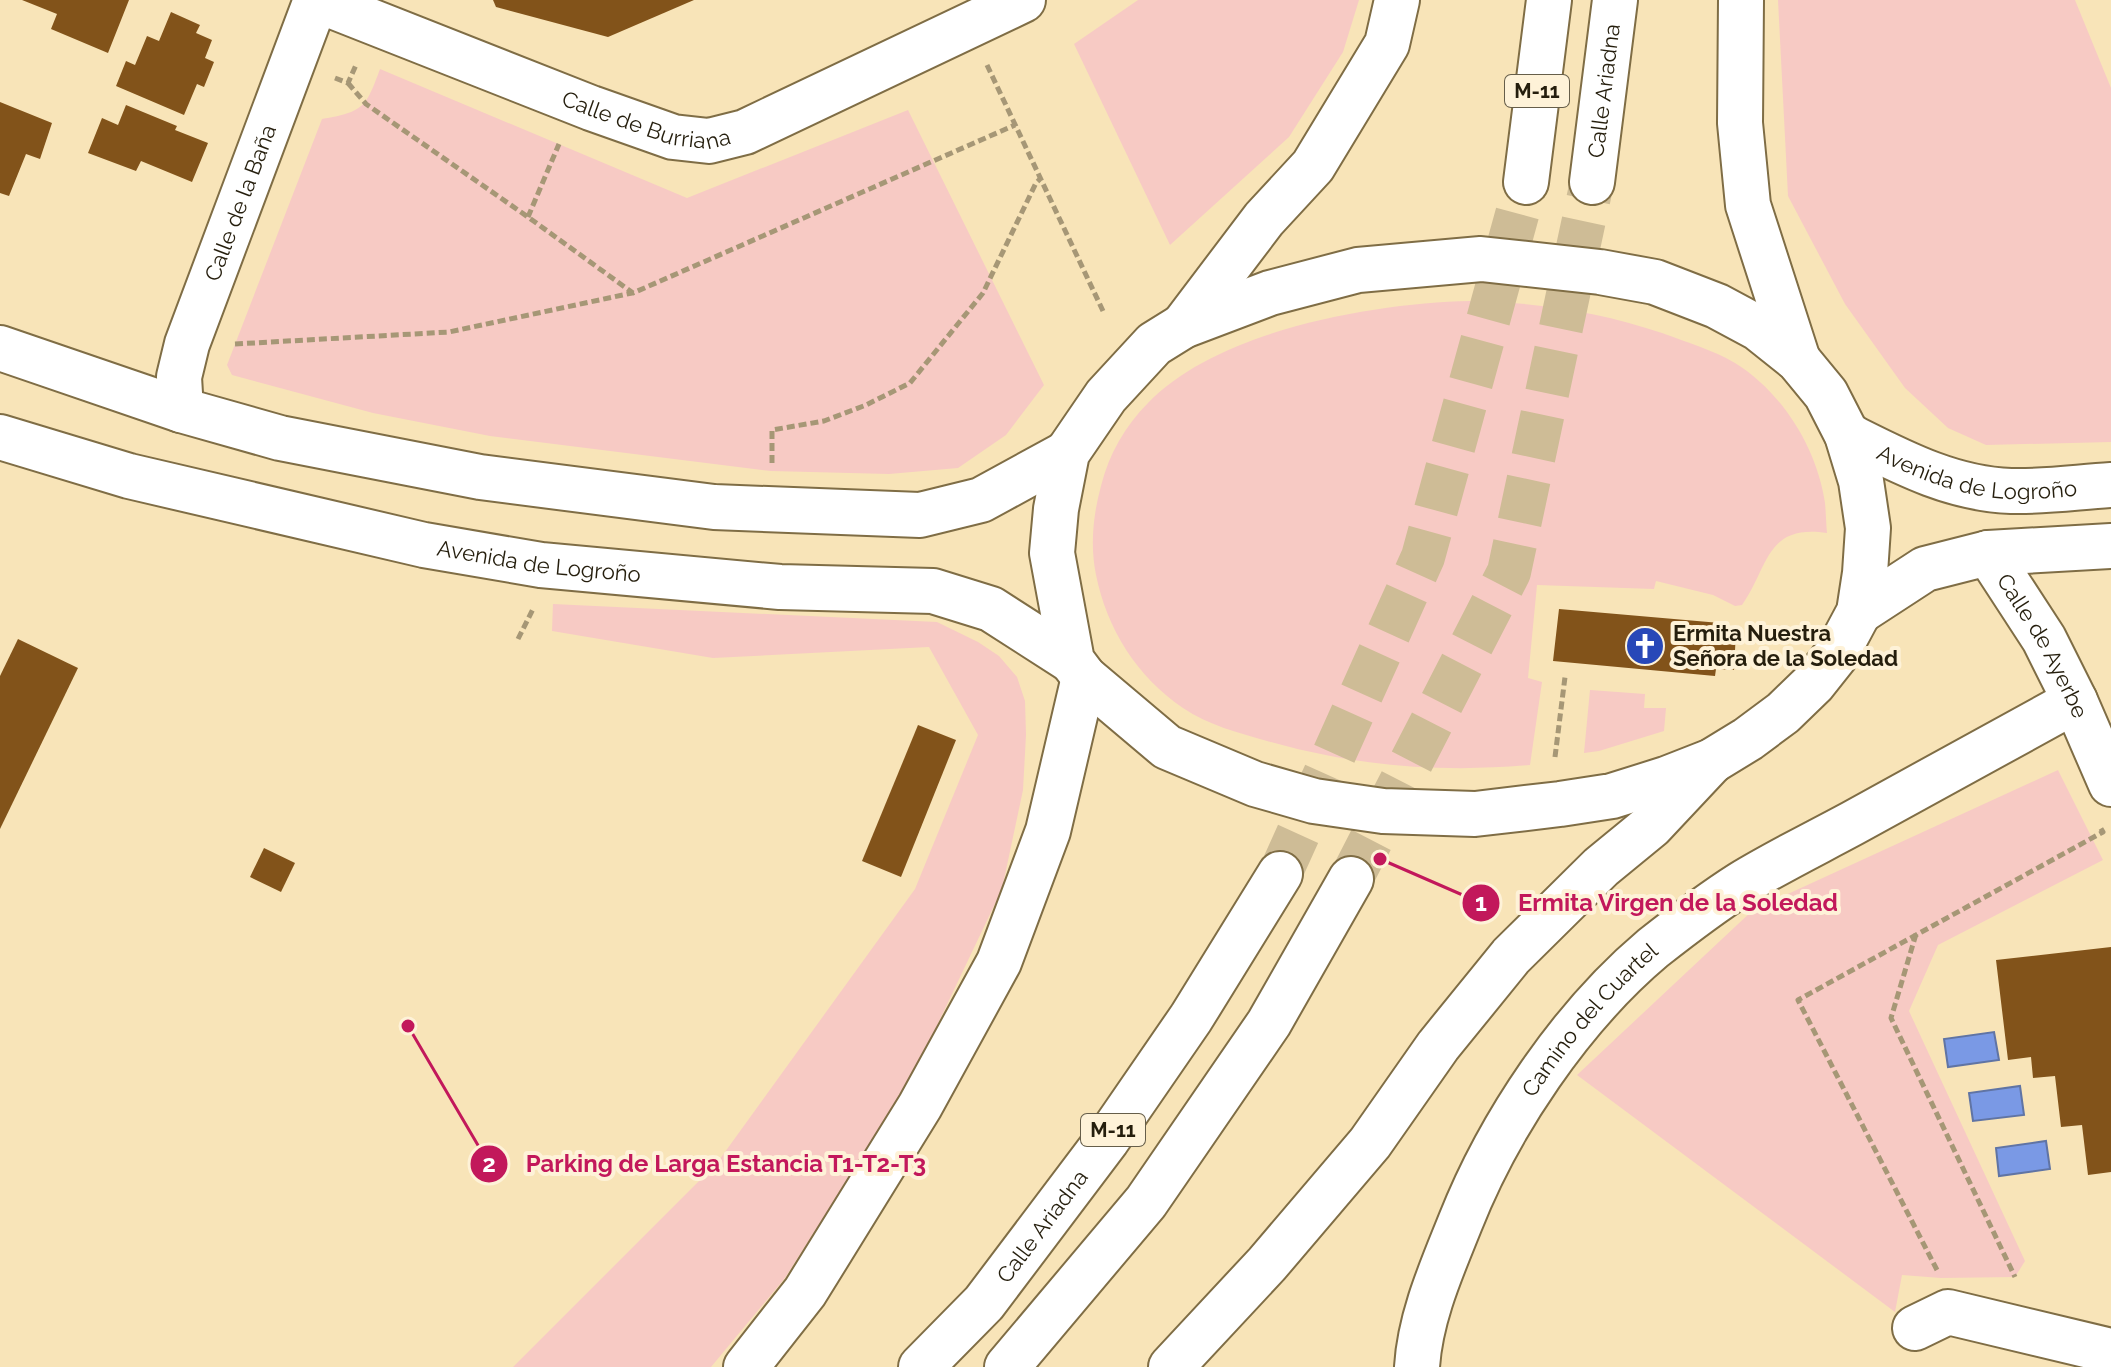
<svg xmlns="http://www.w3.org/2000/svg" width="2111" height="1367" viewBox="0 0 2111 1367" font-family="Raleway,sans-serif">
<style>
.green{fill:#f7cac4}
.water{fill:#7a99e5;stroke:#6074a4;stroke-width:2}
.building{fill:#82531a}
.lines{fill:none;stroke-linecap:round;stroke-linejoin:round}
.highway-tunnel{stroke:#cebc96;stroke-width:44;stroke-dasharray:44 22;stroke-linecap:butt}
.minor-casing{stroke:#7f6d45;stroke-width:48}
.major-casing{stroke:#7f6d45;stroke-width:48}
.highway-casing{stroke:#7f6d45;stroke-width:48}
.path{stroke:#a69776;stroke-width:5;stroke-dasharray:8 4;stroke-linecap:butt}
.minor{stroke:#fff;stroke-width:44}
.major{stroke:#fff;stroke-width:44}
.highway{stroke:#fff;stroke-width:44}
.labels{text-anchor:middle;stroke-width:8;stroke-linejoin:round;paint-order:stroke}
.shield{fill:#fef2d8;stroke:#665e4a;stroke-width:2}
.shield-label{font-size:20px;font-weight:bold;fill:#251e0d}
.street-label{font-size:22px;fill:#251e0d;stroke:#fef2d8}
.poi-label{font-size:22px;font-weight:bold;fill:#251e0d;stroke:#fef2d8;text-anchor:start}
.leader{fill:none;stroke:#c2185b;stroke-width:3}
.callout-dot{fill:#c2185b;stroke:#fef2d8;stroke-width:3}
.mark-label{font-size:24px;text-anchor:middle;font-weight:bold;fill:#fff}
.callout-label{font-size:24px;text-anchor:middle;font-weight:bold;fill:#c2185b;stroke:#fef2d8;stroke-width:8;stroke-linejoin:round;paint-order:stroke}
</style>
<rect width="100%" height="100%" fill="#f8e4b8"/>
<g class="green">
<path d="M1138,0h221l-16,52 -54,85 -119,108 -96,-201z"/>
<path d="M1778,0h297l36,88v354l-125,3 -38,-17 -43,-40 -60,-84 -57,-108z"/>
<path d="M380,69l307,129 221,-88 136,275 -38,50 -48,33 -69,6 -118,-3 -281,-35 -117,-23 -141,-38 -5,-10 95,-246c42,-7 44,-12 58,-50z"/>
<path d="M1470,301c66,1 130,11 192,32 24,9 51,17 73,30 47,29 82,85 90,140 1,10 1,20 2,30 -62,-9 -58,34 -85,72l-7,1 -22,-11 -57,-14 -2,8 -117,-4 -9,93 14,4 -12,83c-89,8 -176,1 -263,-24 -28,-8 -59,-16 -84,-33 -46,-31 -76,-79 -87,-133 -6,-29 -3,-60 5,-89 8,-32 24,-60 47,-83 70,-73 226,-100 322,-102z"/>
<path d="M553,604l384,18 41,20 21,14 18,21 8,24 1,34 -3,55 -21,99 -90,189 -127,200 -74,89h-198l204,-204 198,-274 63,-154 -49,-88 -216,11 -161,-27z"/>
<path d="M1590,690l55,4 -1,14h22l-2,23 -65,20 -15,2z"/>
<path d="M2058,770l45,90 -165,85 -29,66 116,250 -10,16 -74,1 -39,-3 -7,37 -318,-237 176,-165z"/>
</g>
<g class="water">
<path d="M1994,1032l5,28 -51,7 -4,-28z"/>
<path d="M2020,1086l4,29 -51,6 -4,-28z"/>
<path d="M2046,1141l4,28 -51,7 -3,-28z"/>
</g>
<g class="building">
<path d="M22,0h107l-21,53 -57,-24 6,-15z"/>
<path d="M493,0h201l-86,37 -112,-30z"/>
<path d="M171,12l29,13 -4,8 16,7 -7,18 9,4 -10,25 -7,-3 -13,31 -68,-29 10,-25 9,4 12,-29 12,5z"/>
<path d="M0,102l52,21 -12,36 -14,-5 -17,42 -9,-3z"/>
<path d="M126,105l51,21 -2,4 33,13 -16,39 -51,-21 -5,10 -48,-18 14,-35 16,7z"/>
<path d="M1559,609l161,14 -1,7 17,1 -2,39 -18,-1 -1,7 -162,-15z"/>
<path d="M18,639l60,29 -78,161v-153z"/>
<path d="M918,725l38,15 -55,137 -39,-16z"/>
<path d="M264,848l31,15 -14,29 -31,-15z"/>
<path d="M2111,947v225l-23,3 -6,-50 -21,2 -6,-51 -22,2 -2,-21 -23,3 -12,-100z"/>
</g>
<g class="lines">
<g class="highway-tunnel">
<path d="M1280,874l143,-317 103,-375"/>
<path d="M1351,879l158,-307 83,-390"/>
</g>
<defs>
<g id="minor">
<path id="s1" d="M317,0l274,108 82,29 36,4 36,-9 278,-132"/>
<path id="s2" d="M181,410l-2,-33 8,-33 129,-344"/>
<path id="s3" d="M1988,553l56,86 31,62 36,83"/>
<path d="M1915,1328l33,-16 163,39"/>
<path id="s4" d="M1417,1367c3,-50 25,-99 43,-144 39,-99 111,-206 193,-275 28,-22 58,-45 88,-64 36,-22 75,-41 112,-61 74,-41 148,-81 222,-122"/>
</g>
<g id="major">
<path d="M1481,259l119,13 55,10 62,24 41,22 40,32 28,34 21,41 14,46 7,47 -3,45 -6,39 -23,43 -23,29 -30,29 -35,26 -36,22 -46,18 -54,17 -52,8 -85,10 -92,-3 -69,-10 -59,-17 -88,-37 -83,-70 -12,-16 -20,-108 4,-44 11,-56 39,-57 48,-52 29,-18 87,-33 88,-23z"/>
<path d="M0,348l181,62 99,28 200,39 234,30 206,8 61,-15 86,-47"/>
<path id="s5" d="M1847,435c52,26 104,54 164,56 33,1 67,-4 100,-6"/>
<path id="s6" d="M0,437l129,39 295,69 117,20 239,22 153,4 58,18 81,52"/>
<path d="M1859,612l66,-43 63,-16 123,-7"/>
</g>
<g id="highway">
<path d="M1741,0l-1,123 8,82 50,155"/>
<path d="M1526,182l23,-182"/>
<path id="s7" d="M1592,182l23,-182"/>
<path d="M1183,326l81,-107 49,-53 74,-122 10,-44"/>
<path d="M746,1367l59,-75 115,-186 79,-144 49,-131 36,-154"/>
<path id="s8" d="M921,1367l63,-64 123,-163 84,-122 89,-144"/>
<path d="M1007,1367l139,-165 123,-179 82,-144"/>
<path d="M1171,1367l96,-103 103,-121 68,-97 73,-90 90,-89 50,-41 61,-65"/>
</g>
</defs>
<use href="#minor" class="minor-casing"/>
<use href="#major" class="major-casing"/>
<use href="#highway" class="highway-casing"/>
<g class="path">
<path d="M987,65l116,246"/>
<path d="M335,78l13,5 8,-18"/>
<path d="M348,83l18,21 162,113 105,76 382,-168"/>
<path d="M528,217l31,-73"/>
<path d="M235,344l214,-12 183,-39"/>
<path d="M772,463v-33l52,-9 42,-16 44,-22 73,-90 53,-110 4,-4"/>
<path d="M518,639l16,-32"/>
<path d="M1555,757l10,-80"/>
<path d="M1916,934l-25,84 124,259"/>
<path d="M1937,1270l-139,-270 305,-168 -3,-5"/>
</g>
<use href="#minor" class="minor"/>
<use href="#major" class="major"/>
<use href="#highway" class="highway"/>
</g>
<defs>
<symbol id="church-disc" viewBox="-11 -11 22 22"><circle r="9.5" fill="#2848b8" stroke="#fef2d8"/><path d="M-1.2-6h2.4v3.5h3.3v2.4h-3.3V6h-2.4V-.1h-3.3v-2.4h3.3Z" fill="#fff"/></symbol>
</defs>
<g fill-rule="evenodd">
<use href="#church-disc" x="1623" y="624" width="44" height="44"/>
</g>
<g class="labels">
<g class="shield">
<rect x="1505" y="75" width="64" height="32" rx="6"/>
<rect x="1081" y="1114" width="64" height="32" rx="6"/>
</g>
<g class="shield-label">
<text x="1537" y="98">M-11</text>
<text x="1113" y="1137">M-11</text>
</g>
<g class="street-label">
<text dy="8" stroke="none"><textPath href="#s7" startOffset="92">Calle Ariadna</textPath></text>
<text dy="8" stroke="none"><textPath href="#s1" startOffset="352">Calle de Burriana</textPath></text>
<text dy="8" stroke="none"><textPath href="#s2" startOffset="218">Calle de la Baña</textPath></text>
<text dy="8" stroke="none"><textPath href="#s5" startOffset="138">Avenida de Logroño</textPath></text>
<text dy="8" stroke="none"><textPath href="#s6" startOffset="554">Avenida de Logroño</textPath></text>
<text dy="8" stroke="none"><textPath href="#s3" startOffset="108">Calle de Ayerbe</textPath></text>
<text dy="8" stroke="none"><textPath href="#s4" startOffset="394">Camino del Cuartel</textPath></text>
<text dy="8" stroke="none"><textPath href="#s8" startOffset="186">Calle Ariadna</textPath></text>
</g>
<g class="poi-label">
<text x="1673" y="641">Ermita Nuestra<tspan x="1673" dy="25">Señora de la Soledad</tspan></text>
</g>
</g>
<path class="leader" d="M1380 859L1481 903M408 1026L489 1164"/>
<g class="callout-dot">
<circle cx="1380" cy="859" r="8"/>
<circle cx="408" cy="1026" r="8"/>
<circle cx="1481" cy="903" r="20"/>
<circle cx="489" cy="1164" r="20"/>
</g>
<g class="mark-label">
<text x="1481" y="911">1</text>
<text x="489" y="1172">2</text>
</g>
<g class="callout-label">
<text x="1678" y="911">Ermita Virgen de la Soledad</text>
<text x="726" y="1172">Parking de Larga Estancia T1-T2-T3</text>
</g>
</svg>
